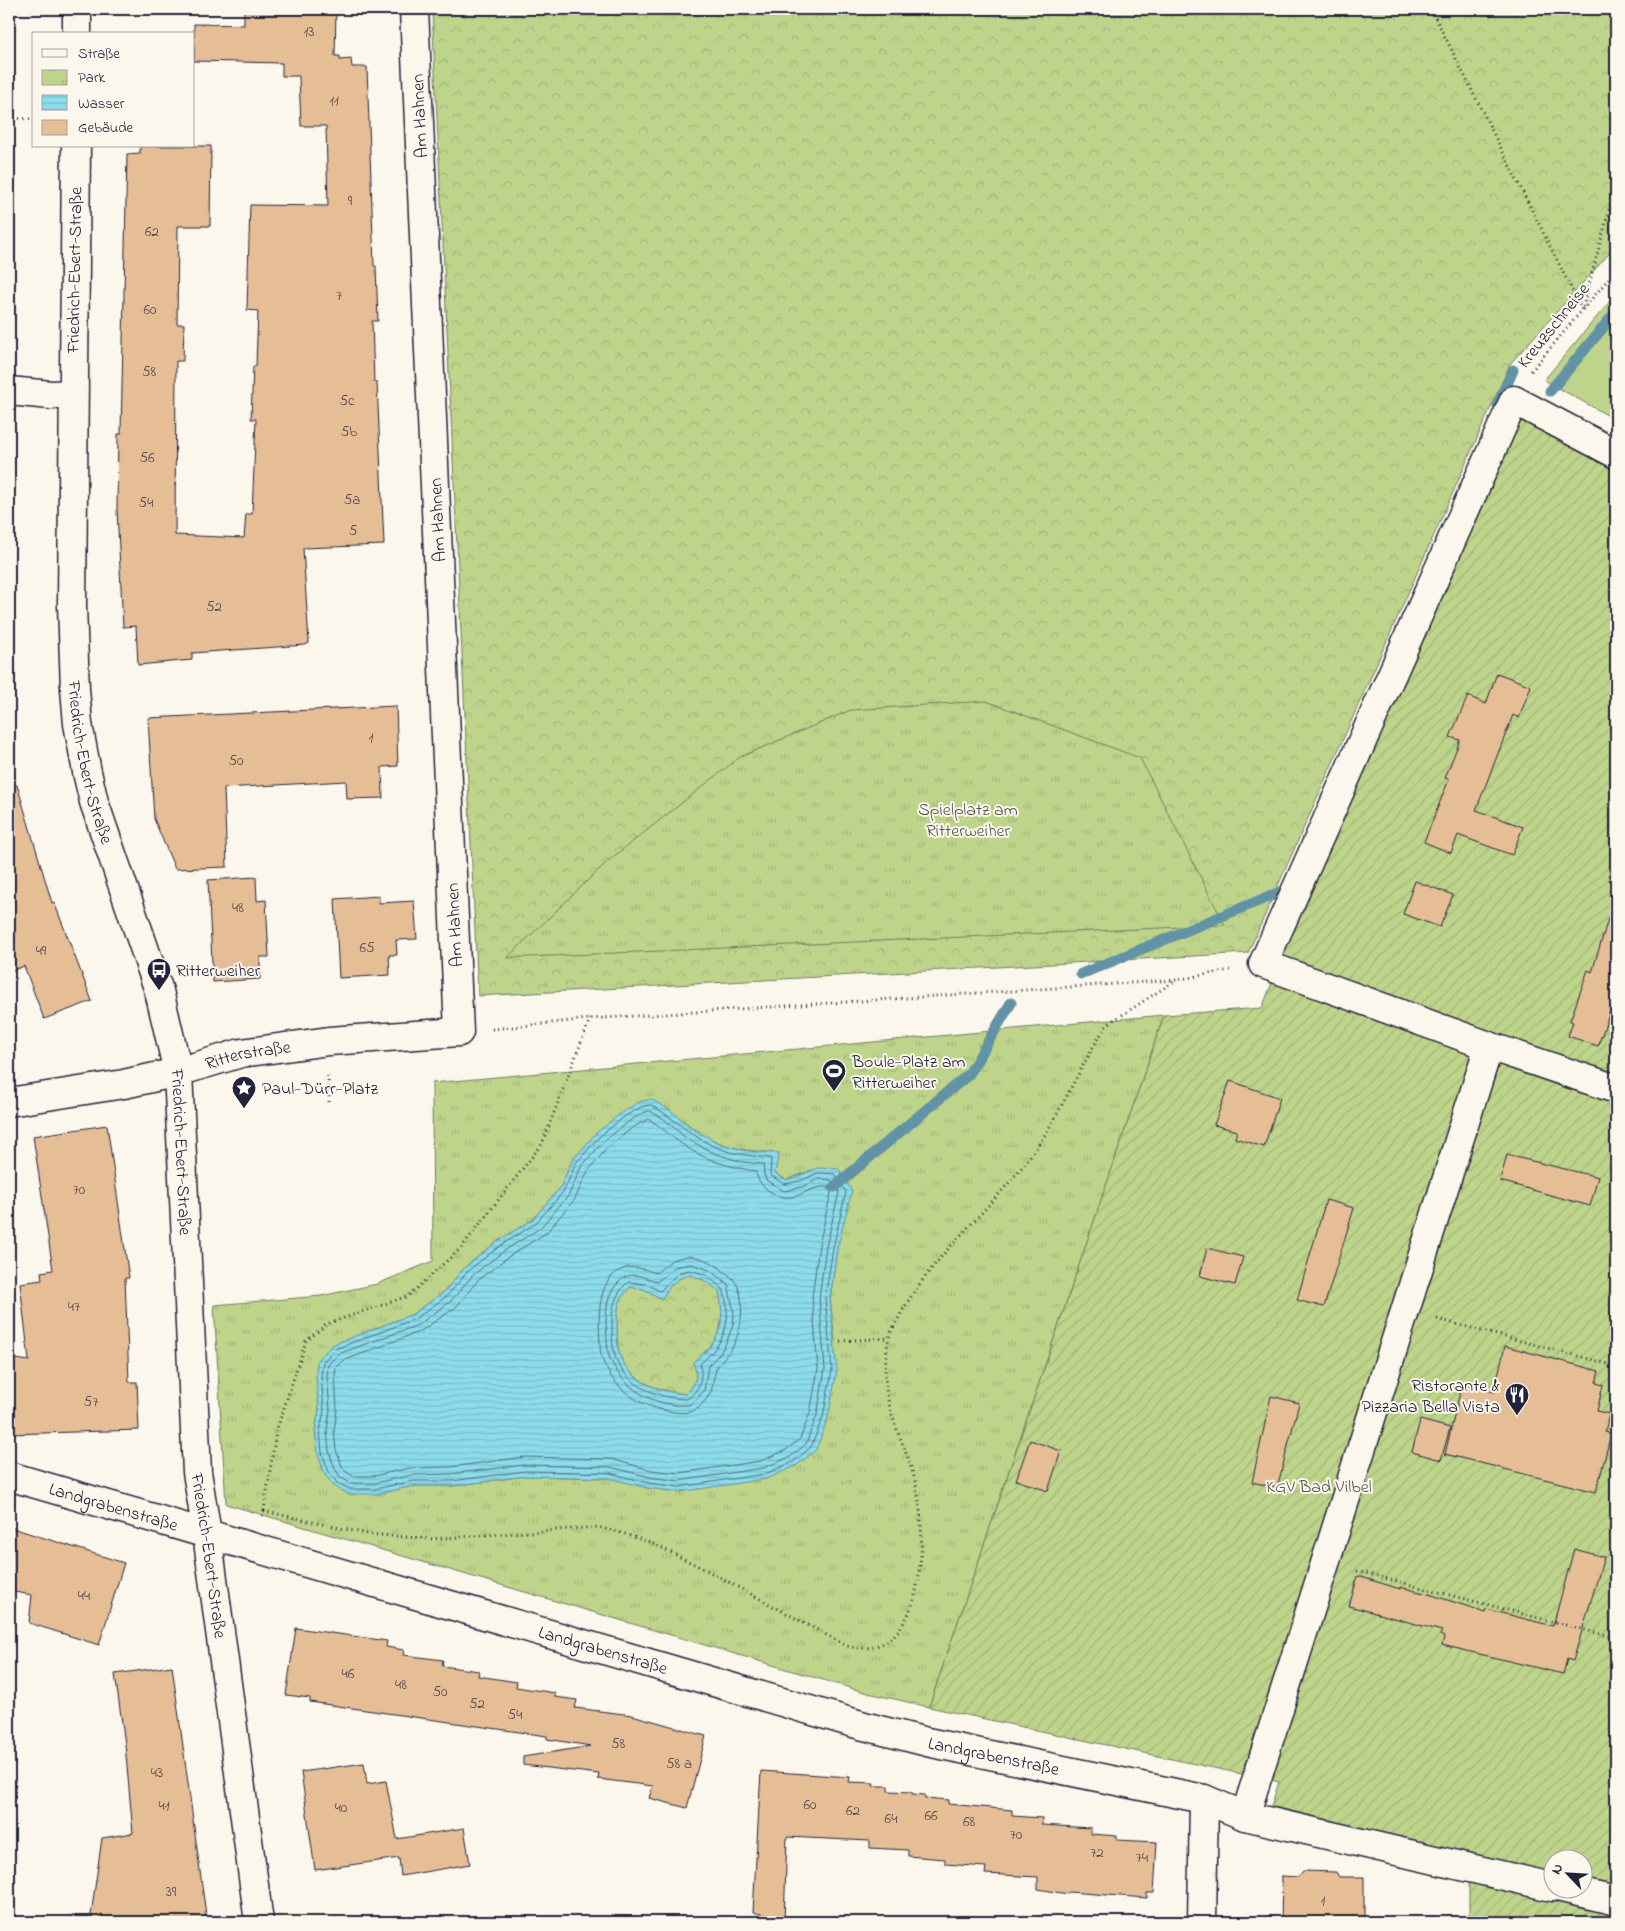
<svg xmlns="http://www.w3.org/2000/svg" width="1625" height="1931" viewBox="0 0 1625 1931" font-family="'Indie Flower',sans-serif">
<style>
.grass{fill:#bdd48a;stroke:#707b62}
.forest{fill:url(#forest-crowns);stroke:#707b62}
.park{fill:url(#park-tufts);stroke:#707b62;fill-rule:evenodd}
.garden{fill:url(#garden-furrows);stroke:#707b62;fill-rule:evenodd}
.water{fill:url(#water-rules);stroke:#6292a5;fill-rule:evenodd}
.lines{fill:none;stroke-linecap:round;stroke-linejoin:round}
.shore{stroke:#4d6c81;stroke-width:1}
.stream{stroke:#6292a5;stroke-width:11}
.building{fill:#e6be96;stroke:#22223b}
.minor-casing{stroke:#22223b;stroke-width:31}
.path{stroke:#22223b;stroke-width:3;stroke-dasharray:1 4;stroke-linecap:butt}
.minor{stroke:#fbf7ec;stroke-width:28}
.labels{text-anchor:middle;stroke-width:4;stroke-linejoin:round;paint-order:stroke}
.number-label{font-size:15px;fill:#534952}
.street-label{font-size:18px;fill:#22223b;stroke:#fbf7ec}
.park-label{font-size:18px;fill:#505753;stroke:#fbf7ec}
.poi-label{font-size:18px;fill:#22223b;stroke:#fbf7ec;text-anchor:start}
</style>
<defs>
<pattern id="forest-crowns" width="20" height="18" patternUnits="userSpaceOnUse" patternTransform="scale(1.25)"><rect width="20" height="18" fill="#bdd48a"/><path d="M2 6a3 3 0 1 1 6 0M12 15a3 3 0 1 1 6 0" fill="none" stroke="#a2b678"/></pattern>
<pattern id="park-tufts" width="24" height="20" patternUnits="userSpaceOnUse" patternTransform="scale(1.25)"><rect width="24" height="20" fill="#bdd48a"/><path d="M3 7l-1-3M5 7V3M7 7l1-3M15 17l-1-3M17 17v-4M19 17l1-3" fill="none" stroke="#a2b678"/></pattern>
<pattern id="garden-furrows" width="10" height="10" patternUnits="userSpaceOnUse" patternTransform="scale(1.25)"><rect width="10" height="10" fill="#bdd48a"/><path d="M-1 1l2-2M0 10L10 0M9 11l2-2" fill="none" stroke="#a2b678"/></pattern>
<pattern id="water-rules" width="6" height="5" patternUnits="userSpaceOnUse" patternTransform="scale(1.25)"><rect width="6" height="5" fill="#8ddceb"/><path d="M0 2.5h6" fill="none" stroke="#79bcca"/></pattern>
</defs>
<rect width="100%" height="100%" fill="#fbf7ec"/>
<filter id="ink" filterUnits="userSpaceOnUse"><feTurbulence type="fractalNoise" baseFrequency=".02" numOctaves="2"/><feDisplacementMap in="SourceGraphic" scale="10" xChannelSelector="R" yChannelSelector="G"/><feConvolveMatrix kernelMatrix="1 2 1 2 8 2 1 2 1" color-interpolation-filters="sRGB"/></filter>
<g filter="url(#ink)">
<path class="grass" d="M1616,294v126l-72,-40z"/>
<g class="forest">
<path d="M432,9h1184v237l-106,118 -262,589 -770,43z"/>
<path d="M691,1275l13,5 15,11c7,33 1,51 -26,71 6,13 3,22 -7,32 -27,-3 -58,-12 -67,-42 -2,-8 -2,-19 -2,-27 0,-17 1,-26 13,-38l14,2 18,10c7,-13 14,-22 29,-24z"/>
</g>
<g class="park">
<path d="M986,701l154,57 85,167 -718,33 101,-97 132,-104 111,-47z"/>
<path d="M1164,1015l-235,692 -65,-15 -638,-188 -12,-199 107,-9 56,-12 56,-23 -1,-178zM670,1110c39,33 57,40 108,43l-3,20 11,7 31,-12 20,81 -7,50 5,43 -156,150 -31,-4 -39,-10 -84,-2 -73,10h-39l-37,8 -51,-19 -7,-21 -3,-24 4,-20 -1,-16 14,-49 81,-31 31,-22 21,-25 33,-26 34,-21 28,-32 12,-27z"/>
</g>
<path class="garden" d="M1521,421l95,50v1451h-147v-69l-198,-47 8,-24 -350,-75 235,-692 98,-7 28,-70zM1552,1858h30v30h-30z"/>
<path class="water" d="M651,1099l19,11 23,19 28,15 25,7 33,2 -4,20 11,7 13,-4 18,-8 22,1 13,22 -15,58 -7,50 7,71 -9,48 -12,32 -20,16 -30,13 -87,13 -31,-4 -39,-10 -31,-1 -53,-1 -73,10h-39l-37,8h-28l-14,-8 -9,-11 -7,-21 -3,-24 4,-20 -3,-34 1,-16 15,-15 81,-31 31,-22 21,-25 33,-26 34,-21 28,-32 12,-27 23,-27 26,-21 18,-11zM691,1275l13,5 15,11c7,33 1,51 -26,71 6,13 3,22 -7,32 -27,-2 -58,-12 -67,-42 -2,-8 -2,-19 -2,-27 0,-16 1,-26 13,-38l14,2 18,10c7,-13 14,-22 29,-24z"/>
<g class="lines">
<g class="shore">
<path d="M651,1105c24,13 43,35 70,44 16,6 33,7 50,9l-1,17 14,9 16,-3 18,-8 17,1 11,18 -13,56 -8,50 7,72 -9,47 -12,30 -18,15 -28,12 -86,13 -30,-4 -39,-10 -32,-1 -53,-1 -73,10h-39l-38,8h-25l-13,-6 -8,-11 -7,-19 -2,-22 4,-21 -3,-34 2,-14 12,-13 80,-30 32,-23 22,-26 31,-24 36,-23 28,-32 12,-28 23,-26 25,-20 17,-10z"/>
<path d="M650,1111l14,8 23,20 29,15 27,8 20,2 1,10 2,6 18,11 18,-4 17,-8 12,1 8,12 -13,55 -7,51 6,71 -8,46 -11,29 -16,13 -27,11 -84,13 -29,-4 -40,-10 -86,-2 -73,9 -39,1 -37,8h-24l-10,-5 -6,-9 -6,-18 -2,-20 3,-21 -3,-35 1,-10 10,-11 80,-29 33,-24 22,-26 31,-24 36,-23 29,-33 12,-28 22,-25 25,-20 15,-9z"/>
<path d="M649,1119c13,8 22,18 34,26 22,15 46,22 72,26 4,10 6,15 16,21 24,15 35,-7 57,-5l3,6 -12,52 -7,52 6,72 -8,44 -10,26 -14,11 -25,11 -82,12 -28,-3 -40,-11 -87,-2 -73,10 -41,1 -36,8h-21l-7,-4 -4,-6 -6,-16 -2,-19 3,-21 -2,-35 1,-7 7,-7 78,-30 35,-24 22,-27 30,-23 38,-24 29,-34 13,-28 20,-24 24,-19z"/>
<path d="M688,1256c11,0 23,6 32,12 4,4 10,7 14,12 12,16 8,46 1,62 -4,10 -18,22 -19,28 -5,15 -1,21 -14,34 -3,4 -7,7 -12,8 -11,2 -24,-1 -34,-4 -25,-7 -44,-24 -54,-49 -2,-6 -2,-12 -2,-19 -2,-22 -3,-65 26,-72 10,-2 21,2 30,5l16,-13z"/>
<path d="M692,1264l17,6 19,14 6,30 -1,11 -6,16 -6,11 -13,14 -4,24 -10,12 -5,3c-34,3 -68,-17 -80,-49 -2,-5 -1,-10 -2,-15 -1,-20 -4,-43 11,-58 3,-3 6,-6 10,-7 9,-3 21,3 29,6l18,-15z"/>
<path d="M690,1270l16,5 17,14c10,32 2,54 -23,75 3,14 0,26 -13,35 -29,0 -66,-15 -73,-47 -2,-9 -2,-19 -2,-28 0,-17 3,-30 16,-42l18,2 14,7 18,-18z"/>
</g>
<g class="stream">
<path d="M1550,391l66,-79"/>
<path d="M1498,405l15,-35"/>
<path d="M1081,974l204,-84 4,-8"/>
<path d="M834,1187l135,-113 42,-71"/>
</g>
</g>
<g class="building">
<path d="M244,9h92l-1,47h5v4l11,-1 1,8h15l7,199h2l2,55h-6l2,61h3l7,163 -81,3 6,95 -4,2 -113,8v7l-54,5 -2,-39 -13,1 -6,-117 1,-76h3l6,-280 13,-1v-7h71l-1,80h-32l-1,98h7l-1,37h-7l-1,174 69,3 2,-24h6l4,-95h-5l2,-53h3l2,-55 -11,-1 3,-105 78,1 -2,-80h-25l-2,-50h-17v-13l-88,-2v-37l50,1z"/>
<path d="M1497,673l34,13 -12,32 -6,-3 -37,95 47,17 -11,28 -54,-20 -7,18 -27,-11 25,-63 -4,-1 15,-38 -10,-3 18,-41 18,8z"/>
<path d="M396,706l2,60 -16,1 1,31 -36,1 -1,-18 -122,7 3,79 -52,2 -21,-50 -6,-101z"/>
<path d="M17,785l35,118 2,-1 38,99 -48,18 -20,-53 -15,6v-186z"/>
<path d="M256,877l1,24 9,-1 3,57h-9v22l-47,3 -5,-102z"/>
<path d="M1415,881l38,14 -13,32 -37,-13z"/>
<path d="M379,896v7l35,-2 3,38 -21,1 1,15h-8l1,20 -51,3 -4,-79z"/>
<path d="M1609,916l7,1v77l-18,52 -30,-10 5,-14 -3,-1 18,-51 4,2z"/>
<path d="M1230,1081l50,17 -16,49 -29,-9 2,-7 -23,-6z"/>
<path d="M107,1125l22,153h-4l4,104h8l2,48 -130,4v-76l20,3 -9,-78 22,-3 -1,-8 12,-2 -20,-134z"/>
<path d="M1507,1155l91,22 -8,29 -90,-25z"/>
<path d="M1326,1200l28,8 -30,99 -27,-7z"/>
<path d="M1207,1248l36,9 -8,28 -35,-9z"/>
<path d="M1505,1346l94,25 -3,12 7,2 -6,26 12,3 -4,18 6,2 -15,58 -151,-38 17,-70 32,8z"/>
<path d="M1271,1396l28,7 -22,85 -25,-6z"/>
<path d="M1420,1420l30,8 -9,32 -29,-8z"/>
<path d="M1030,1440l31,11 -13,40 -32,-11z"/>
<path d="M9,1527l115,36 -25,82 -70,-22 3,-28 -23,-4z"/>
<path d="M1574,1549l30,8 -31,104 -6,-2 -4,15 -121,-29 2,-8 -4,-2 2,-4 -93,-25 9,-30 42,13v-2l32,8 53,17 1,-3 67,17z"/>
<path d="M296,1628l91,13 -1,6 18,3 -1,5 40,5 -1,6 37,5 -1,5 39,6 -1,5 39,6v4l22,3 -2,8 57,7 74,21 -19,72 -38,-10 4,-12 -55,-7 1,-5 -76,-9v-8l68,-11 -44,-7v-3l-237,-34v-4l-24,-3z"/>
<path d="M172,1666l35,256h-117l12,-84 31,-5 -8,-89 -10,-70z"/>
<path d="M364,1763l3,21 19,-3 11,58 67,-11 6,36 -69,12 -2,-18 -84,12 -14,-98z"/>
<path d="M761,1771l89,6 -1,5 25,1 -1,3h15v5l24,1v2l13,1v3l24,2 -1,4 64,6v6l30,2v7l49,3v6l26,2v4l40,2 -3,51h-7v5l-78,-6 -1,2 -30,-5v-12l-53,-3 1,-7 -41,-3v-5l-37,-3v-6l-38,-2v-7l-83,-4 -3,83 -31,-8z"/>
<path d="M1303,1871l33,1 3,5h25v45h-83l1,-46 16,1z"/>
</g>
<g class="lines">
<defs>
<g id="minor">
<path d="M77,34v-25"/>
<path id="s1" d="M76,146l-4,459 3,84 3,35 9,48 7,30 65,189 19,81 19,400 10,62 52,388"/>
<path d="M9,391l42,4 21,-1"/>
<path d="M1616,454l-102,-54 -251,564 226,82 127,43"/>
<path id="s2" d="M9,1102l115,-18 54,-12 63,-19 88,-12 130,-9 -45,-1023"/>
<path id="s3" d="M9,1476l855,250 63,16 277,57 41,17 307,71"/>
<path d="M1245,1816l244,-770"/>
<path d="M1561,1888l55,13"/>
<path d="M1202,1922l2,-123"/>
</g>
</defs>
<use href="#minor" class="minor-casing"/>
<g class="path">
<path d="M1431,9l151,301"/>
<path d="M9,118l25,1"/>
<path d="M1583,307l25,-93 8,-38"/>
<path d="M1531,371l85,-101"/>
<path d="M492,1029l98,-10 586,-39 54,-10"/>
<path d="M328,1076l1,27"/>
<path d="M1437,1319l179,47"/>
<path d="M840,1341l48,-3"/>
<path d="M264,1511l12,-79 30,-91 21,-17 81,-28 53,-48 81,-104 48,-125"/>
<path d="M262,1516l2,-5 103,23 63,5 168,-12 27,7 31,11 52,26 139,75c79,19 80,-107 70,-156 -6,-33 -24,-62 -30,-95 -3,-18 -2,-36 1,-53 1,-8 6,-16 10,-23 34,-66 96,-110 138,-171 17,-24 31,-53 45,-79 8,-14 16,-31 26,-43 4,-6 14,-10 20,-14 16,-11 33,-21 49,-32"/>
<path d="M1357,1571l259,67"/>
</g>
<use href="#minor" class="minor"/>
</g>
</g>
<defs>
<symbol id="bus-pin" viewBox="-11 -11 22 30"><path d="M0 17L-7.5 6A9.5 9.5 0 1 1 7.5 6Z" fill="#22223b" stroke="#fbf7ec"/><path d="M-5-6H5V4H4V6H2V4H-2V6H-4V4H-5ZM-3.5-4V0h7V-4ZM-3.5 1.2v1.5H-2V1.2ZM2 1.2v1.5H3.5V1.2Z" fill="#fff"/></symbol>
<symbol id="stadium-pin" viewBox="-11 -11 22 30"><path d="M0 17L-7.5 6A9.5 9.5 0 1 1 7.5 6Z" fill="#22223b" stroke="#fbf7ec"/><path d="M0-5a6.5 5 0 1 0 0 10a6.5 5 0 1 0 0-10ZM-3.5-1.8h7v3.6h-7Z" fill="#fff"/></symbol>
<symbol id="sight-pin" viewBox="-11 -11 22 30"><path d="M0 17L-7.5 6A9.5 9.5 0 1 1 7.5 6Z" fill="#22223b" stroke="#fbf7ec"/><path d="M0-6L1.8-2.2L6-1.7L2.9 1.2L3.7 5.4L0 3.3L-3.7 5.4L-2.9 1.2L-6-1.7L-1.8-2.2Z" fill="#fff"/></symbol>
<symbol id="restaurant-pin" viewBox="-11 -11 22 30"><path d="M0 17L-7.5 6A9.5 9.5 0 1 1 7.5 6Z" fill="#22223b" stroke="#fbf7ec"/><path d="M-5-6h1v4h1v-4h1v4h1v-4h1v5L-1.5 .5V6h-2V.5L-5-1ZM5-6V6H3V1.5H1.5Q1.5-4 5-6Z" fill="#fff"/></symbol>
</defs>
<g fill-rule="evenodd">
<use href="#bus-pin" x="145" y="956" width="28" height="38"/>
<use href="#stadium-pin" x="820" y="1057" width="28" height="38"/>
<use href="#sight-pin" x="230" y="1074" width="28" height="38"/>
<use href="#restaurant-pin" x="1503" y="1381" width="28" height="38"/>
</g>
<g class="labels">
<g class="number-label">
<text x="309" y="36">13</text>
<text x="334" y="105">11</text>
<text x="350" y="205">9</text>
<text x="152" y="236">62</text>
<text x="339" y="300">7</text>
<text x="150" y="314">60</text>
<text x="149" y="376">58</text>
<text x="347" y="405">5c</text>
<text x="349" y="436">5b</text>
<text x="147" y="462">56</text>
<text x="352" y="504">5a</text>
<text x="146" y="507">54</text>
<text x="353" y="535">5</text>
<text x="214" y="611">52</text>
<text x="371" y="742">1</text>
<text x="236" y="765">50</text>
<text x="238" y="912">48</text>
<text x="367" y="952">65</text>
<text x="41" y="955">49</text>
<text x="79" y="1194">70</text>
<text x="74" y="1311">47</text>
<text x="91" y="1406">57</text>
<text x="84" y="1600">44</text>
<text x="348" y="1678">46</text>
<text x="401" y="1689">48</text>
<text x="440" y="1696">50</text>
<text x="477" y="1708">52</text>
<text x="515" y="1719">54</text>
<text x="618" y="1748">58</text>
<text x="679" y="1768">58 a</text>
<text x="157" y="1777">43</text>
<text x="810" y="1809">60</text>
<text x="164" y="1810">41</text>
<text x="341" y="1812">40</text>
<text x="853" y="1815">62</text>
<text x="931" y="1820">66</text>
<text x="891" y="1823">64</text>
<text x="969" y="1826">68</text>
<text x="1016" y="1839">70</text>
<text x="1097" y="1857">72</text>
<text x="1142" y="1862">74</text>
<text x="171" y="1896">39</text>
<text x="1323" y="1905">1</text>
</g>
<g class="street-label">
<text transform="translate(419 116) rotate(-93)" y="6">Am Hahnen</text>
<text transform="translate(74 270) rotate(-89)" y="6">Friedrich-Ebert-Straße</text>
<text transform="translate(1553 325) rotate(-51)" y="6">Kreuzschneise</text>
<text transform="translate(437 520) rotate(-93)" y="6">Am Hahnen</text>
<text dy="6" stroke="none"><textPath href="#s1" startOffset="618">Friedrich-Ebert-Straße</textPath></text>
<text transform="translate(454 925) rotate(-93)" y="6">Am Hahnen</text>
<text dy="6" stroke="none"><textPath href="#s2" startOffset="244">Ritterstraße</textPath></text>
<text dy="6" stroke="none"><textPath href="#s1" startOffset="1021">Friedrich-Ebert-Straße</textPath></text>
<text dy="6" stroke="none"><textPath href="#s3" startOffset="109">Landgrabenstraße</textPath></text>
<text dy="6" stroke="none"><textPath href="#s1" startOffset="1426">Friedrich-Ebert-Straße</textPath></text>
<text dy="6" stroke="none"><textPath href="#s3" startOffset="619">Landgrabenstraße</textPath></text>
<text dy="6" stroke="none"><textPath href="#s3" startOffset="1024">Landgrabenstraße</textPath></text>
</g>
<g class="park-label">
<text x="968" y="815">Spielplatz am<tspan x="968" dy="21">Ritterweiher</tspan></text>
<text x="1319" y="1492">KGV Bad Vilbel</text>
</g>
<g class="poi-label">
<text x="176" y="976">Ritterweiher</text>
<text x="852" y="1067">Boule-Platz am<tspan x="852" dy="21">Ritterweiher</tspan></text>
<text x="262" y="1094">Paul-Dürr-Platz</text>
<text x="1500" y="1391" text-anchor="end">Ristorante &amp;<tspan x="1500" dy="21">Pizzaria Bella Vista</tspan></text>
</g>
</g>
<rect width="1625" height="1931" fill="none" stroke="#fbf7ec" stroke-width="30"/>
<rect x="15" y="15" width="1595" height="1901" fill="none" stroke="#22223b" stroke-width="2" filter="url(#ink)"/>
<rect x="32" y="32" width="162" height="115" fill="#fbf7ec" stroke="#a4a2a5"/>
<rect x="42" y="49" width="25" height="8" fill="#fbf7ec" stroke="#a4a2a5"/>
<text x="78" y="58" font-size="15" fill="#22223b">Straße</text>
<rect x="42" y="70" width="25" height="15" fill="url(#park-tufts)" stroke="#a4a2a5"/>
<text x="78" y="82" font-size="15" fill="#22223b">Park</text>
<rect x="42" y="95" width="25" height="15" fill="url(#water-rules)" stroke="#a4a2a5"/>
<text x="78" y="108" font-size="15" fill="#22223b">Wasser</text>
<rect x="42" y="120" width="25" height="15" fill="#e6be96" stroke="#a4a2a5"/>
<text x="78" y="132" font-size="15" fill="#22223b">Gebäude</text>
<g transform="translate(1568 1874) rotate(295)"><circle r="24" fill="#fbf7ec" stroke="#a4a2a5"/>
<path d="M0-4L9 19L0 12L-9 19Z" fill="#22223b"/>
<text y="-8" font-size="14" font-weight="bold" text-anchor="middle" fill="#22223b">N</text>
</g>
</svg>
